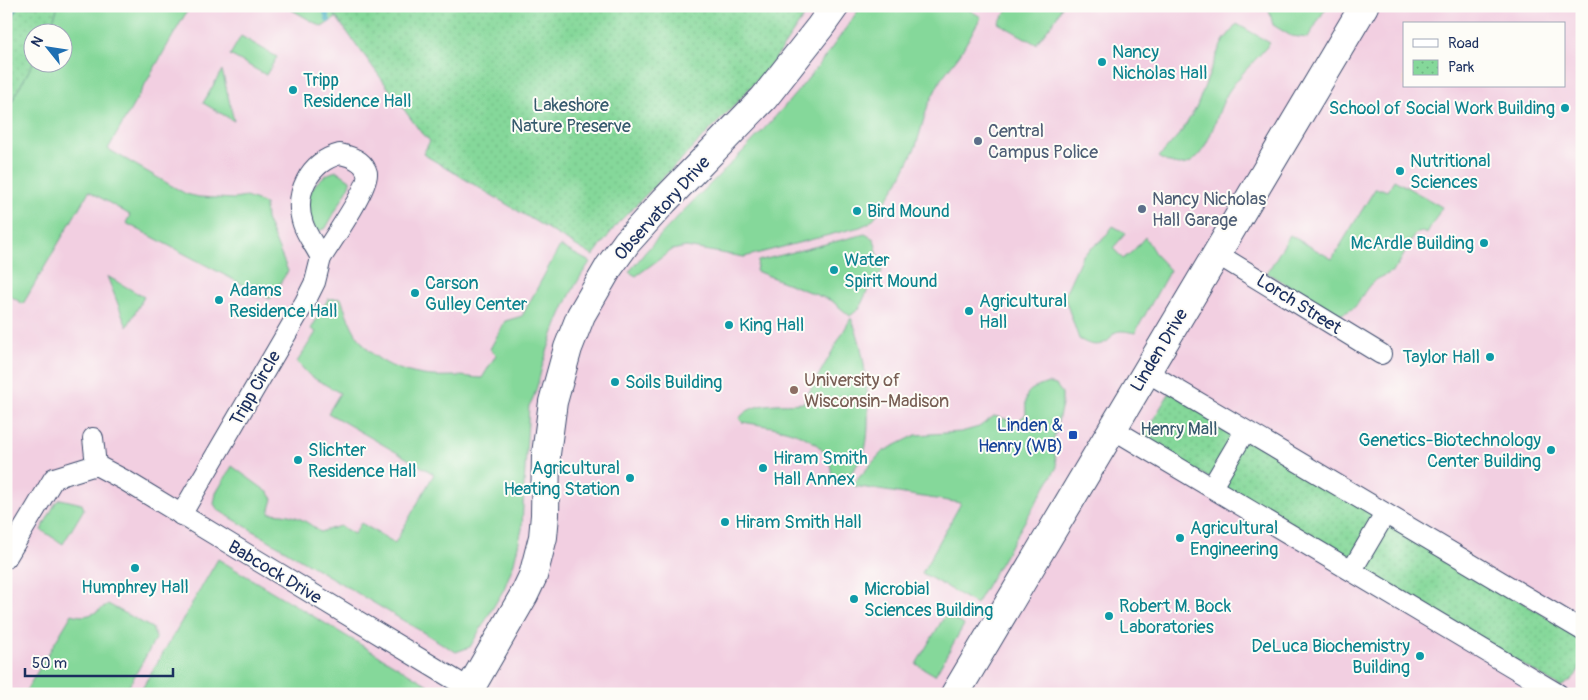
<svg xmlns="http://www.w3.org/2000/svg" width="1588" height="700" viewBox="0 0 1588 700" font-family="Pangolin,sans-serif">
<style>
.built{fill:#f2cfe1;fill-rule:evenodd}
.green{fill:#85d89a;stroke:#50847c}
.park{fill:url(#park-dots);stroke:#50847c}
.water{fill:url(#water-rules);stroke:#2f6e90}
.lines{fill:none;stroke-linecap:round;stroke-linejoin:round}
.stream{stroke:#43aec1;stroke-width:5.5}
.street-casing{stroke:#3c496c;stroke-width:22}
.secondary-casing{stroke:#3c496c;stroke-width:30}
.street{stroke:#fff;stroke-width:20}
.secondary{stroke:#fff;stroke-width:28}
.culture-dot{fill:#0f9aa8;stroke:#fdfcf7;stroke-width:2}
.service-dot{fill:#5c6f8a;stroke:#fdfcf7;stroke-width:2}
.education-dot{fill:#8d6e63;stroke:#fdfcf7;stroke-width:2}
.transit-dot{fill:#1a4fb4;stroke:#fdfcf7;stroke-width:2}
.labels{text-anchor:middle;stroke-width:4;stroke-linejoin:round;paint-order:stroke}
.culture-label{font-size:18px;fill:#0d838f;stroke:#fdfcf7;text-anchor:start}
.park-label{font-size:18px;fill:#36596d;stroke:#fdfcf7}
.service-label{font-size:18px;fill:#4e5e75;stroke:#fdfcf7;text-anchor:start}
.street-label{font-size:18px;fill:#1b2f5e;stroke:#fdfcf7}
.education-label{font-size:18px;fill:#785e54;stroke:#fdfcf7;text-anchor:start}
.transit-label{font-size:18px;fill:#164399;stroke:#fdfcf7;text-anchor:end}
</style>
<defs>
<pattern id="park-dots" width="8" height="8" patternUnits="userSpaceOnUse" patternTransform="scale(1.25)"><rect width="8" height="8" fill="#85d89a"/><path d="M2 2h.1M6 6h.1" fill="none" stroke="#72ba87" stroke-width="1.8" stroke-linecap="round"/></pattern>
<pattern id="water-rules" width="6" height="5" patternUnits="userSpaceOnUse" patternTransform="scale(1.25)"><rect width="6" height="5" fill="#43aec1"/><path d="M0 2.5h6" fill="none" stroke="#378ea0"/></pattern>
</defs>
<rect width="100%" height="100%" fill="#fdfcf7"/>
<filter id="ink" filterUnits="userSpaceOnUse"><feTurbulence type="fractalNoise" baseFrequency=".02" numOctaves="2"/><feDisplacementMap in="SourceGraphic" scale="10" xChannelSelector="R" yChannelSelector="G"/><feConvolveMatrix kernelMatrix="1 2 1 2 8 2 1 2 1" color-interpolation-filters="sRGB"/></filter>
<filter id="wash" filterUnits="userSpaceOnUse"><feTurbulence type="fractalNoise" baseFrequency=".0096" numOctaves="4" result="noise"/><feDisplacementMap in="SourceGraphic" scale="20" xChannelSelector="R" yChannelSelector="G"/><feGaussianBlur stdDeviation="1.12" result="paint"/><feColorMatrix in="noise" values="0 0 0 0 0 0 0 0 0 0 0 0 0 0 0 0 0 1.4 0 .05"/><feComposite in="paint" operator="in"/></filter>
<g filter="url(#wash)">
<rect width="100%" height="100%" fill="#f4dabc"/>
<path class="built" d="M18,6h1564v688h-1576v-661zM1404,24h160v62h-160zM32,32h30v30h-30z"/>
<g class="green">
<path d="M58,6h132l-82,143 78,45 13,3 35,2 12,-2 19,7 1,15 22,52 -18,28 -144,-76 4,-8 -41,-24 -66,113 -17,-11v-181l27,-49 29,-1v-30h-13z"/>
<path d="M285,6h63l-9,10 -17,11z"/>
<path d="M861,6h102l18,11 -21,37 -19,25 -13,26 -12,41 -17,35 -24,36 -6,6 -9,4 -116,30 -58,-10 -14,3 -36,26 -7,-4c44,-56 99,-102 146,-155 32,-35 60,-72 86,-111z"/>
<path d="M1011,6h51l-6,12 -20,26 -38,-21z"/>
<path d="M1268,6h59l-19,32 -17,-2 -18,-11z"/>
<path d="M1237,24l33,19c-13,16 -29,30 -41,48 -17,25 -23,98 -70,66l23,-26 15,-25 22,-57 5,-9z"/>
<path d="M241,36l36,21 -11,18 -36,-20z"/>
<path d="M222,70l12,51 -31,-18z"/>
<path d="M337,171l13,9v5l-24,43 -10,4c-3,-8 -7,-16 -8,-23 -3,-18 13,-35 29,-38z"/>
<path d="M1394,180l48,27 -15,27 -5,-2 -7,2c-7,11 -12,25 -20,35 -7,7 -19,8 -26,17 -13,16 -7,21 -30,29l-72,-42 23,-38 42,24 43,-70h7l5,2z"/>
<path d="M1113,226l13,7 -13,15 10,11 10,-8 12,-14 11,18 14,15 -35,63c-6,-1 -15,-4 -21,0 -2,2 -3,5 -5,7 -10,8 -20,5 -30,-1l-15,-43 18,-40 22,-18z"/>
<path d="M865,234l9,5 8,33 -12,13 -11,24 -9,7 -18,-15 -76,-30 2,-10z"/>
<path d="M560,246l30,16c-22,32 -33,59 -45,96 -6,16 -7,33 -16,48l-5,79 -2,44 -8,34 -10,26 -34,58 -14,5 -238,-142 -4,-6 2,-11 16,-27 37,27 4,6 -4,14c23,1 33,4 51,19l20,-6 14,8 7,-11 34,20 39,-69 -106,-61 12,-20 -30,-17 -13,-14 19,-30 -5,-3 17,-30 13,-1c14,45 33,69 82,77 12,2 24,1 35,1 8,0 16,2 24,2l14,-23 -6,-6 15,-28 17,-5z"/>
<path d="M107,276l37,21 -17,30z"/>
<path d="M851,318c3,7 6,14 8,22 7,25 15,95 3,118 -6,9 -14,19 -21,27l-8,-3c-2,-8 -1,-15 -5,-23 -14,-29 -58,-32 -86,-37l-3,-3c12,-19 45,-14 64,-16z"/>
<path d="M1048,383l8,2 6,8v11l-9,39 4,24 -81,137 -54,-31 39,-70 -107,-17 1,-4 27,-30 34,-17 45,-3 18,-5 15,-11 23,6 9,-8c-1,-24 0,-23 22,-31z"/>
<path d="M61,499l21,5 2,5 -21,35 -22,-14 15,-28z"/>
<path d="M218,559l210,126 -1,9h-288z"/>
<path d="M108,604l44,24 4,10 -27,48 -7,8h-98l48,-80c15,5 24,-1 36,-10z"/>
<path d="M946,614l18,11 -29,50 -19,-11z"/>
</g>
<g class="park">
<path d="M18,6h40l-9,26h-17l1,31 -27,49v-79z"/>
<path d="M328,6h483l-38,56 -41,46 -115,116 -24,32 -170,-102 7,-13 -8,-7z"/>
<path d="M1170,392l412,246c0,24 2,37 -22,49l-418,-249z"/>
</g>
<path class="water" d="M6,6h12l-12,27z"/>
<g class="lines">
<path class="stream" d="M324,6l4,14"/>
</g>
</g>
<g filter="url(#ink)">
<g class="lines">
<defs>
<g id="street">
<path d="M340,154c10,2 24,7 27,19 3,13 -37,71 -46,85 -5,-11 -14,-22 -18,-34 -10,-30 6,-62 37,-70z"/>
<path d="M1217,254l164,100"/>
<path d="M1147,372l435,258"/>
<path d="M1113,429l445,265"/>
<path d="M93,438l3,27 30,16 344,208"/>
<path d="M1212,487l33,-56"/>
<path d="M181,515l124,-213 10,-20 6,-24"/>
<path d="M6,558l48,-80 42,-13"/>
<path d="M1352,570l33,-56"/>
</g>
<g id="secondary">
<path d="M467,694l57,-99 9,-19 10,-39 2,-22 1,-61 7,-52 15,-54 13,-33 28,-48 18,-25 37,-41 100,-103 56,-71 15,-21"/>
<path d="M955,694l409,-688"/>
</g>
</defs>
<use href="#street" class="street-casing"/>
<use href="#secondary" class="secondary-casing"/>
<use href="#street" class="street"/>
<use href="#secondary" class="secondary"/>
</g>
</g>
<g class="culture-dot">
<circle cx="1102" cy="62" r="5"/>
<circle cx="293" cy="90" r="5"/>
<circle cx="1565" cy="108" r="5"/>
<circle cx="1400" cy="171" r="5"/>
<circle cx="857" cy="211" r="5"/>
<circle cx="1484" cy="243" r="5"/>
<circle cx="834" cy="270" r="5"/>
<circle cx="415" cy="293" r="5"/>
<circle cx="219" cy="300" r="5"/>
<circle cx="969" cy="311" r="5"/>
<circle cx="729" cy="325" r="5"/>
<circle cx="1490" cy="357" r="5"/>
<circle cx="615" cy="382" r="5"/>
<circle cx="1551" cy="450" r="5"/>
<circle cx="298" cy="460" r="5"/>
<circle cx="763" cy="468" r="5"/>
<circle cx="630" cy="478" r="5"/>
<circle cx="725" cy="522" r="5"/>
<circle cx="1180" cy="538" r="5"/>
<circle cx="135" cy="568" r="5"/>
<circle cx="854" cy="599" r="5"/>
<circle cx="1109" cy="616" r="5"/>
<circle cx="1420" cy="656" r="5"/>
</g>
<g class="service-dot">
<circle cx="978" cy="141" r="5"/>
<circle cx="1142" cy="209" r="5"/>
</g>
<circle class="education-dot" cx="794" cy="390" r="5"/>
<rect class="transit-dot" x="1068" y="430" width="10" height="10" rx="2.5"/>
<g class="labels">
<g class="culture-label">
<text x="1112" y="58">Nancy<tspan x="1112" dy="21">Nicholas Hall</tspan></text>
<text x="303" y="86">Tripp<tspan x="303" dy="21">Residence Hall</tspan></text>
<text x="1555" y="114" text-anchor="end">School of Social Work Building</text>
<text x="1410" y="167">Nutritional<tspan x="1410" dy="21">Sciences</tspan></text>
<text x="867" y="217">Bird Mound</text>
<text x="1474" y="249" text-anchor="end">McArdle Building</text>
<text x="844" y="266">Water<tspan x="844" dy="21">Spirit Mound</tspan></text>
<text x="425" y="289">Carson<tspan x="425" dy="21">Gulley Center</tspan></text>
<text x="229" y="296">Adams<tspan x="229" dy="21">Residence Hall</tspan></text>
<text x="979" y="307">Agricultural<tspan x="979" dy="21">Hall</tspan></text>
<text x="739" y="331">King Hall</text>
<text x="1480" y="363" text-anchor="end">Taylor Hall</text>
<text x="625" y="388">Soils Building</text>
<text x="1541" y="446" text-anchor="end">Genetics-Biotechnology<tspan x="1541" dy="21">Center Building</tspan></text>
<text x="308" y="456">Slichter<tspan x="308" dy="21">Residence Hall</tspan></text>
<text x="773" y="464">Hiram Smith<tspan x="773" dy="21">Hall Annex</tspan></text>
<text x="620" y="474" text-anchor="end">Agricultural<tspan x="620" dy="21">Heating Station</tspan></text>
<text x="735" y="528">Hiram Smith Hall</text>
<text x="1190" y="534">Agricultural<tspan x="1190" dy="21">Engineering</tspan></text>
<text x="135" y="593" text-anchor="middle">Humphrey Hall</text>
<text x="864" y="595">Microbial<tspan x="864" dy="21">Sciences Building</tspan></text>
<text x="1119" y="612">Robert M. Bock<tspan x="1119" dy="21">Laboratories</tspan></text>
<text x="1410" y="652" text-anchor="end">DeLuca Biochemistry<tspan x="1410" dy="21">Building</tspan></text>
</g>
<g class="park-label">
<text x="571" y="111">Lakeshore<tspan x="571" dy="21">Nature Preserve</tspan></text>
<text x="1179" y="435">Henry Mall</text>
</g>
<g class="service-label">
<text x="988" y="137">Central<tspan x="988" dy="21">Campus Police</tspan></text>
<text x="1152" y="205">Nancy Nicholas<tspan x="1152" dy="21">Hall Garage</tspan></text>
</g>
<g class="street-label">
<text transform="translate(662 208) rotate(-48)" y="6">Observatory Drive</text>
<text transform="translate(1299 304) rotate(32)" y="6">Lorch Street</text>
<text transform="translate(1159 350) rotate(-59)" y="6">Linden Drive</text>
<text transform="translate(255 388) rotate(-60)" y="6">Tripp Circle</text>
<text transform="translate(275 572) rotate(31)" y="6">Babcock Drive</text>
</g>
<g class="education-label">
<text x="804" y="386">University of<tspan x="804" dy="21">Wisconsin-Madison</tspan></text>
</g>
<g class="transit-label">
<text x="1063" y="431">Linden &amp;<tspan x="1063" dy="21">Henry (WB)</tspan></text>
</g>
</g>
<rect width="1588" height="700" fill="none" stroke="#fdfcf7" stroke-width="25"/>
<rect x="1403" y="22" width="162" height="65" fill="#fdfcf7" stroke="#a3aaba"/>
<rect x="1413" y="39" width="25" height="8" fill="#ffffff" stroke="#a3aaba"/>
<text x="1448" y="48" font-size="15" fill="#1b2f5e">Road</text>
<rect x="1413" y="60" width="25" height="15" fill="url(#park-dots)" stroke="#a3aaba"/>
<text x="1448" y="72" font-size="15" fill="#1b2f5e">Park</text>
<g transform="translate(48 48) rotate(300)"><circle r="24" fill="#fdfcf7" stroke="#a3aaba"/>
<path d="M0-4L9 19L0 12L-9 19Z" fill="#1f6fb2"/>
<text y="-8" font-size="14" font-weight="bold" text-anchor="middle" fill="#1b2f5e">N</text>
</g>
<path d="M25 668v8h148v-8" fill="none" stroke="#1b2f5e" stroke-width="2.5"/>
<text x="32" y="668" font-size="15" fill="#1b2f5e" stroke="#fdfcf7" stroke-width="4" paint-order="stroke">50 m</text>
</svg>
